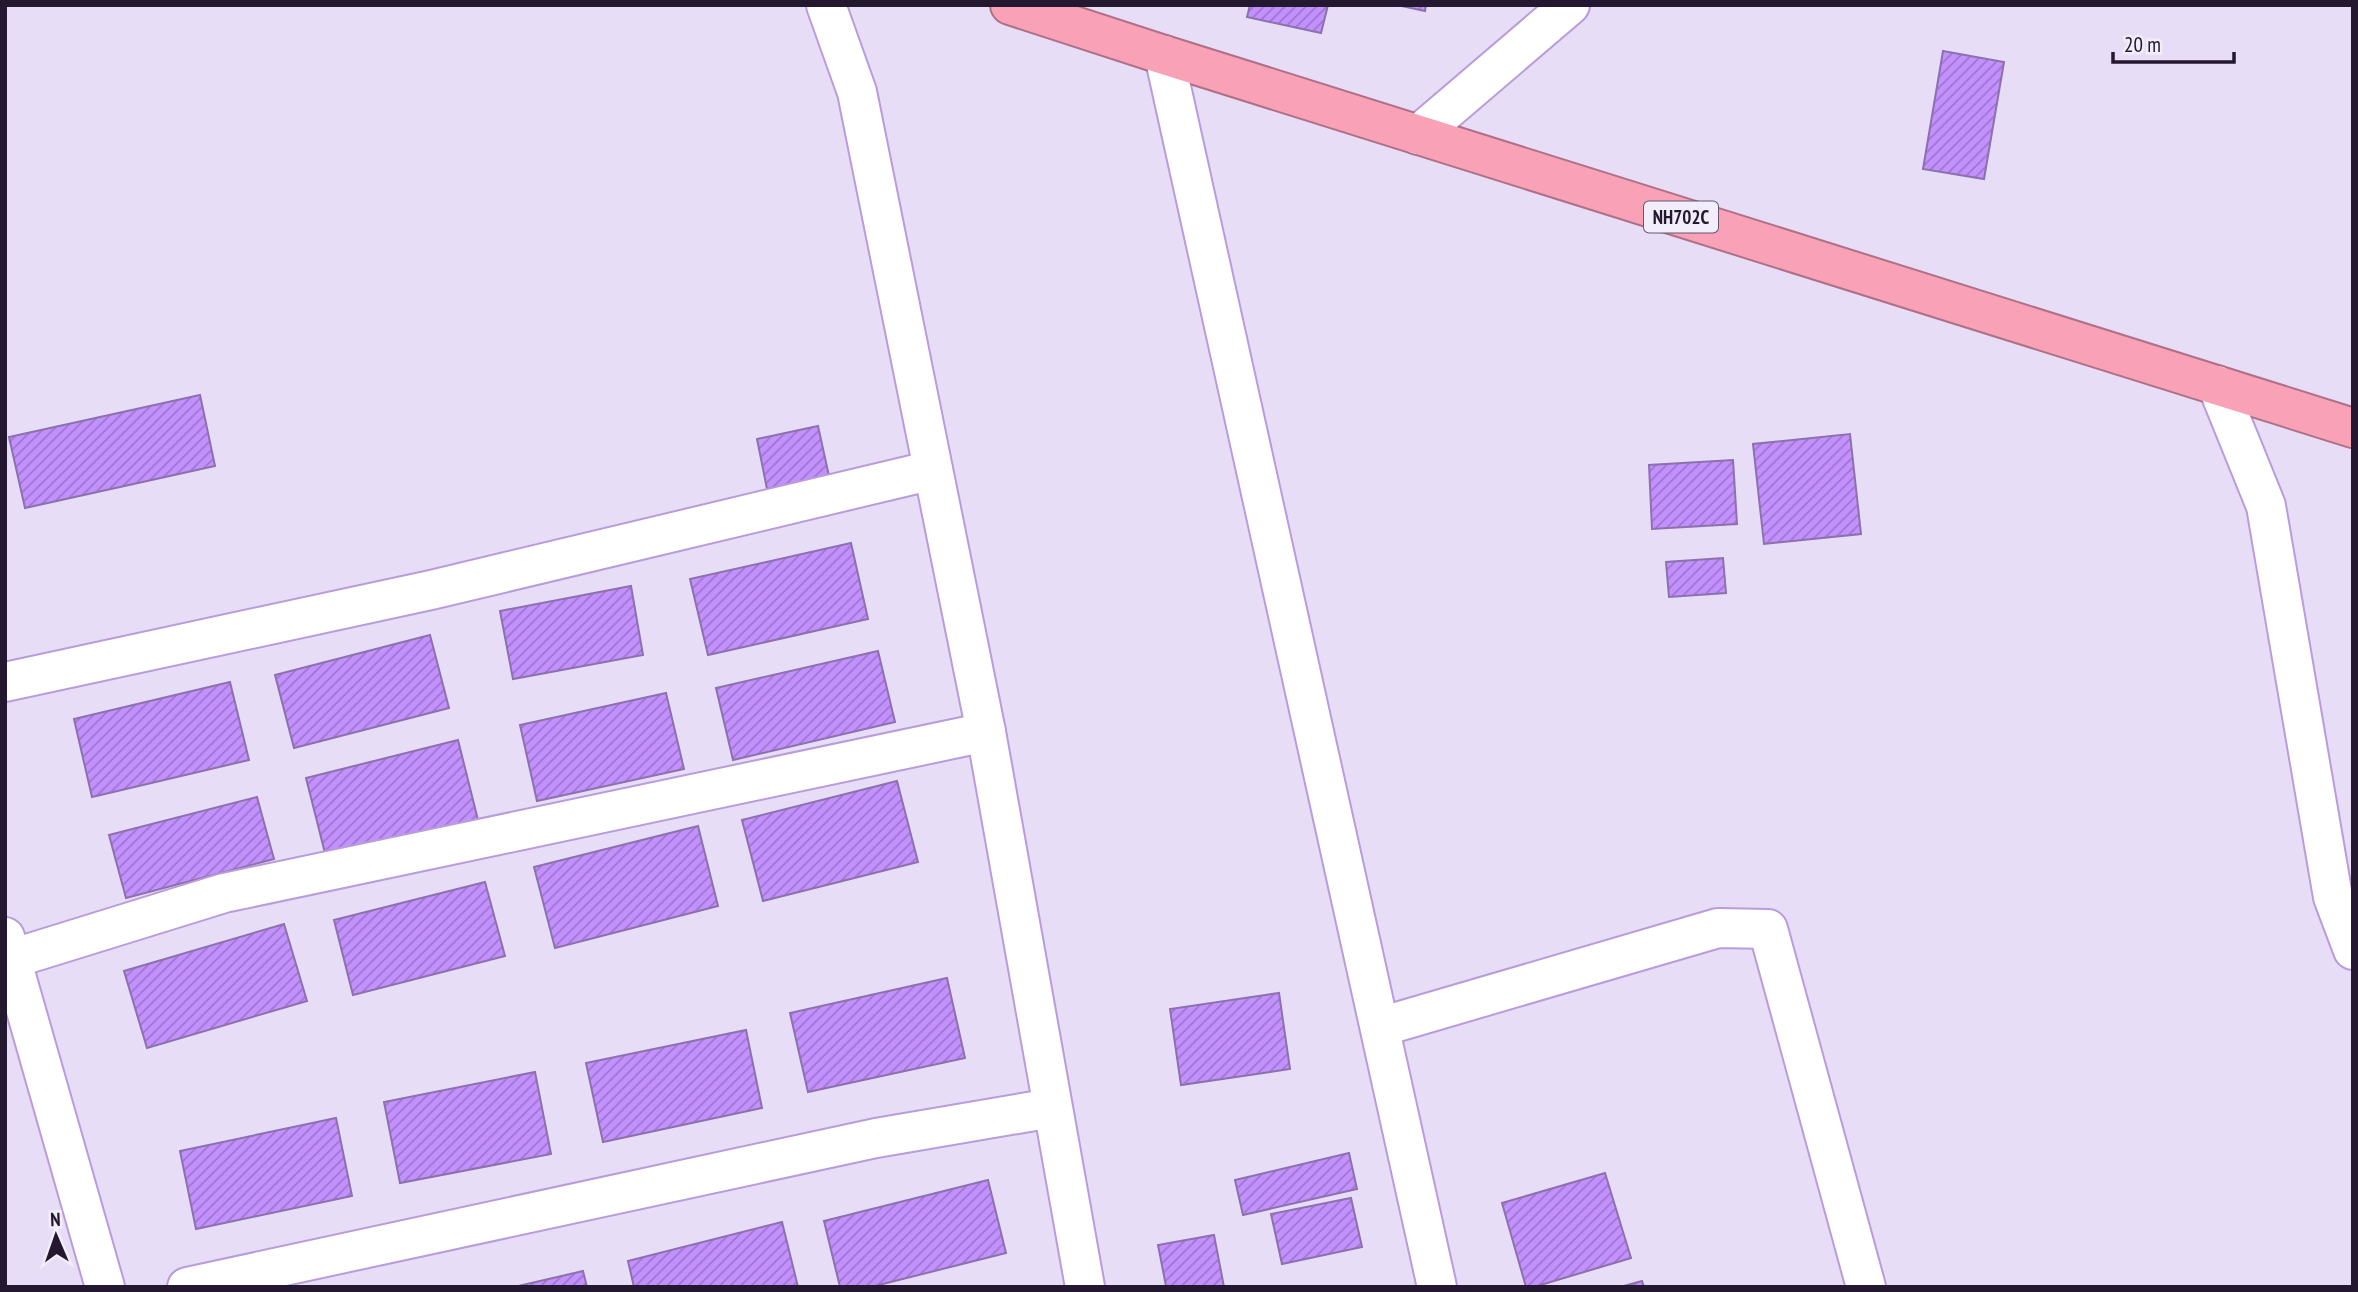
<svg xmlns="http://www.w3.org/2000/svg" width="2358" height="1292" viewBox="0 0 2358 1292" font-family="'PT Sans Narrow',sans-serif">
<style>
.building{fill:url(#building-hatch);stroke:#8c71ad;stroke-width:2}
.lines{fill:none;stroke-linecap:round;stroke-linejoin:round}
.minor-casing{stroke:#b89cdb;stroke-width:42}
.highway-casing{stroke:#ae7187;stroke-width:42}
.minor{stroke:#fff;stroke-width:38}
.highway{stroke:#f9a1b6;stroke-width:38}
.labels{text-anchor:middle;stroke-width:5;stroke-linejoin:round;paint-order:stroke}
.shield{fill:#f2edfa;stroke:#61586d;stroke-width:2}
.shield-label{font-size:19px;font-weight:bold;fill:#231830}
</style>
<defs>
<pattern id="building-hatch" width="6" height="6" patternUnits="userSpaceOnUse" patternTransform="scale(1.75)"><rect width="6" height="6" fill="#c391fe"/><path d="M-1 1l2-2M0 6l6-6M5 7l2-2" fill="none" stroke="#9e75ce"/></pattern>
</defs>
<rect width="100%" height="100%" fill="#e8ddf7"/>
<g class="building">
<path d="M1250,5h78l-7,28 -74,-16z"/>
<path d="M1397,5h29l-1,6z"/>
<path d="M1943,51l61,11 -20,117 -61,-10z"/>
<path d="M200,395l15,71 -190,42 -16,-71z"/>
<path d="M818,426l11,50 -62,13 -10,-50z"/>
<path d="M1850,434l11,100 -97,10 -11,-100z"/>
<path d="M1733,460l4,64 -85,5 -3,-64z"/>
<path d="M851,543l17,76 -160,36 -18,-76z"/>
<path d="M1723,558l3,35 -57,4 -3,-35z"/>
<path d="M631,586l12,69 -130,24 -13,-68z"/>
<path d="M430,635l19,73 -155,40 -19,-73z"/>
<path d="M878,651l17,71 -162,38 -17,-72z"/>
<path d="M230,682l19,78 -157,37 -18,-78z"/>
<path d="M666,693l18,76 -147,32 -17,-76z"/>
<path d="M458,740l20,80 -152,37 -20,-79z"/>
<path d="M897,781l21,81 -155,39 -21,-81z"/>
<path d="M257,797l17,62 -148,39 -17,-63z"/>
<path d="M698,826l20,80 -163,42 -21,-81z"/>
<path d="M485,882l20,74 -152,39 -19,-75z"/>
<path d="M284,924l23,77 -160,47 -23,-77z"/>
<path d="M947,978l18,80 -157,34 -18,-79z"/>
<path d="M1279,993l11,76 -109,16 -11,-76z"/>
<path d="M746,1030l16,78 -159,34 -17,-79z"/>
<path d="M535,1072l16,82 -151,29 -16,-81z"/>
<path d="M336,1118l16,78 -156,33 -16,-78z"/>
<path d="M1349,1153l8,36 -114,26 -8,-35z"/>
<path d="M1605,1173l26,85 -97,29h-8l-24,-84z"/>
<path d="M988,1180l18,73 -135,34h-31l-16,-66z"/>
<path d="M1351,1198l11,49 -80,17 -11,-50z"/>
<path d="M782,1222l16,65h-164l-6,-26z"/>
<path d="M1214,1235l10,52h-62l4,-1 -8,-41z"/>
<path d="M583,1271l4,16h-73z"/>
<path d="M1642,1281l2,6h-24z"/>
</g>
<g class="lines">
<defs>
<g id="minor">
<path d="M826,5l31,87 129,640 99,555"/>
<path d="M1164,55l273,1232"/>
<path d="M1418,135l152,-130"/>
<path d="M2217,385l49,121 67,391 20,53"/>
<path d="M5,682l426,-92 502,-120"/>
<path d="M5,937l100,350"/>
<path d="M11,959l213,-66 762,-161"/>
<path d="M1380,1027l338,-99 50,1 98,358"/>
<path d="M187,1287l689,-149 176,-30"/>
</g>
<path id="highway" d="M1010,5l154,50 1189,373"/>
</defs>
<use href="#minor" class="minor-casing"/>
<use href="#highway" class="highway-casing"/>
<use href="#minor" class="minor"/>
<use href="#highway" class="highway"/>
</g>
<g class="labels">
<rect class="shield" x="1644" y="201.5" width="74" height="31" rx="5"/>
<g class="shield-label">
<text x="1681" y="224">NH702C</text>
</g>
</g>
<rect width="2358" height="1292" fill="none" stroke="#231830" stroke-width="14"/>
<g transform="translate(56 1236) rotate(358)" stroke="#f2edfa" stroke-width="5" paint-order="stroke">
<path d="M0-5L12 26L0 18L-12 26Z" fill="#231830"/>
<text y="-10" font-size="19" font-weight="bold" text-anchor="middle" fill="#231830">N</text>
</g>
<path d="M2113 52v10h121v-10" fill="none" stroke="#231830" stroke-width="3.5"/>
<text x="2124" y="52" font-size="21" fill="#231830" stroke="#f2edfa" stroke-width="5" paint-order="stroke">20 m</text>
</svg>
